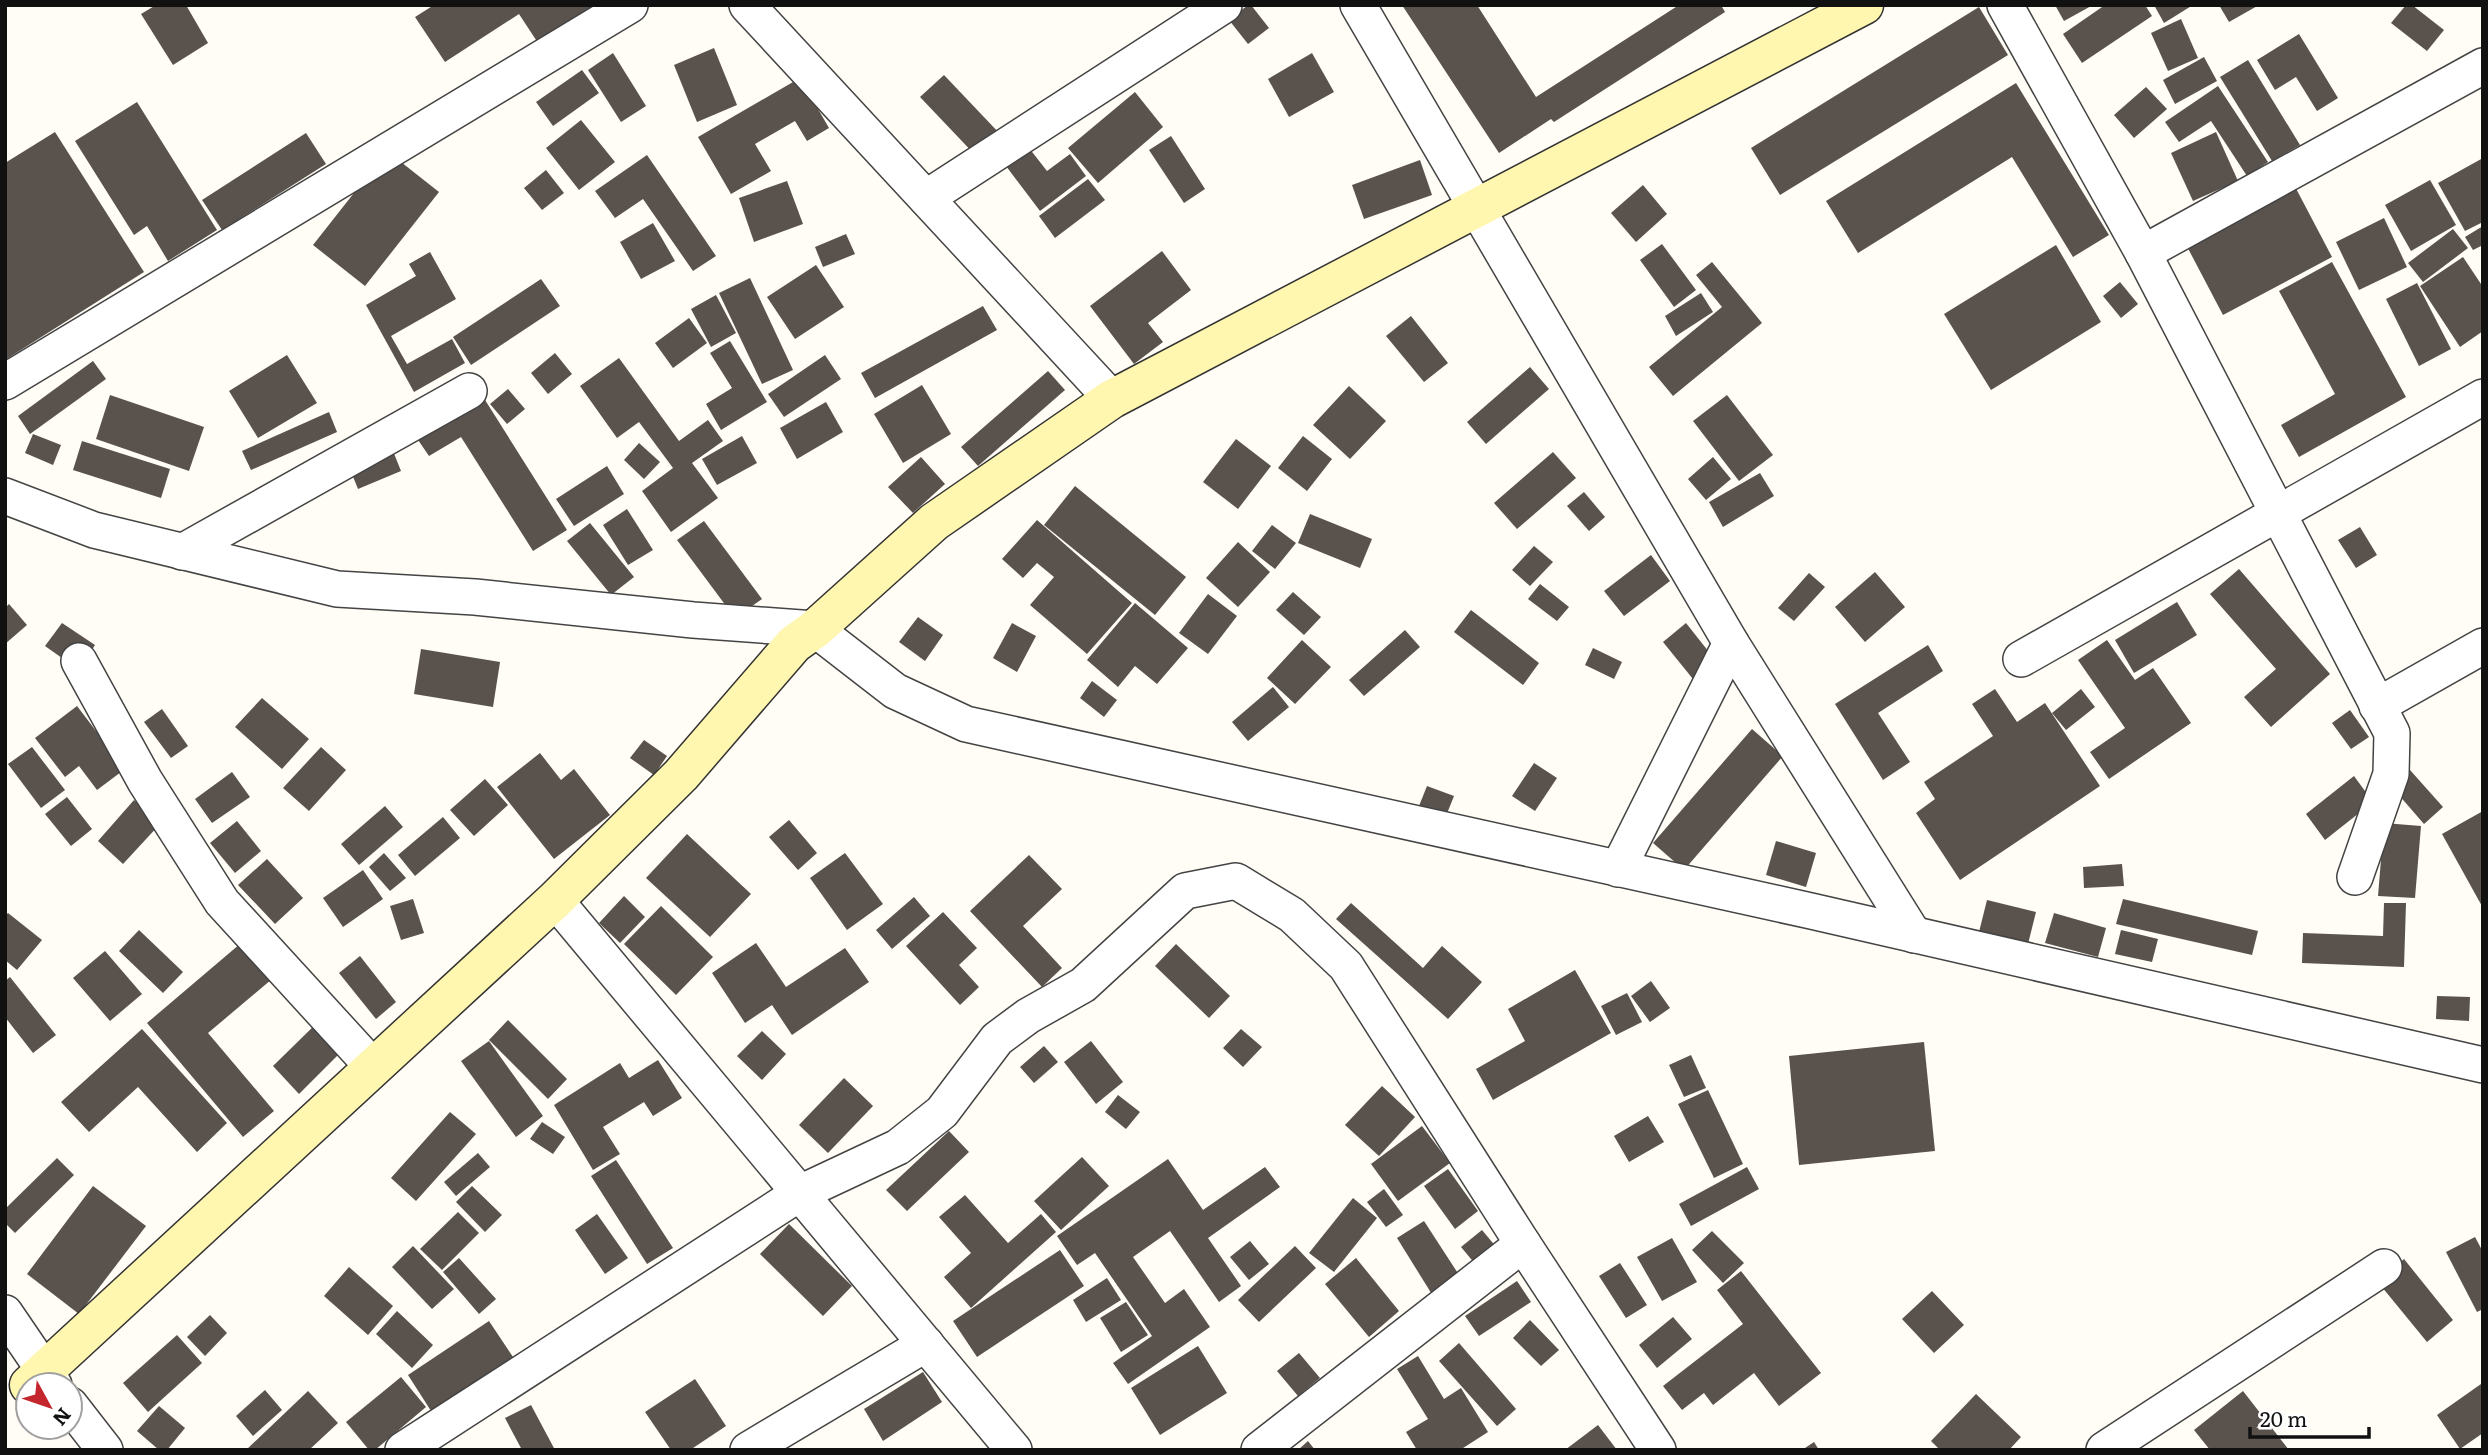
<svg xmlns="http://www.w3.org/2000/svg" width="2488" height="1455" viewBox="0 0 2488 1455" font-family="Literata,serif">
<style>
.building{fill:#5a524d}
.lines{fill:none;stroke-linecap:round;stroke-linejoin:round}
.street-casing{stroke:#444;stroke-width:38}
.secondary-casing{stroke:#333;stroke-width:41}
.street{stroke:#fff;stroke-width:35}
.secondary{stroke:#fff6b0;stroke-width:38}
</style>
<rect width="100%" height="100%" fill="#fffdf5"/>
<g class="building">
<path d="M156,5h30l22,38 -35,22 -32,-51z"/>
<path d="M434,5h170l-64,41 -21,-32 -74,48 -30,-45z"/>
<path d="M1248,5h3l18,23 -21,16 -19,-24z"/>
<path d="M1402,5h75l59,92 143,-92h42l4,7 -171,110 -3,-3 -52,34z"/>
<path d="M2055,5h38l-29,16z"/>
<path d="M2105,5h40l7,11 -70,47 -19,-29z"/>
<path d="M2154,5h39l-29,18z"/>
<path d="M2219,5h40l-30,17z"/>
<path d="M2406,5h6l32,25 -17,21 -36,-28z"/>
<path d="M1979,7l29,48 -228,140 -29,-47z"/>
<path d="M2181,19l17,39 -30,13 -17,-38z"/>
<path d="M2299,34l39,64 -21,13 -21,-34 -21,13 -18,-30z"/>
<path d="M714,48l23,57 -40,17 -23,-57z"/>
<path d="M613,53l33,53 -25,16 -33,-52z"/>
<path d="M1312,53l22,39 -45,25 -21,-38z"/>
<path d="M2204,57l13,24 -42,23 -12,-24z"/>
<path d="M2248,60l52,85 -28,16 -52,-84z"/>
<path d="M582,70l17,23 -46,33 -17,-24z"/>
<path d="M944,75l57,60 -23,23 -58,-61z"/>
<path d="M800,78l29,50 -22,13 -12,-20 -40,23 16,27 -40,23 -33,-57z"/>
<path d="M2016,83l93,152 -36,22 -61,-100 -154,96 -32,-52z"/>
<path d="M2218,86l50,76 -21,14 -36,-55 -32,21 -14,-20z"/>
<path d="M2146,87l21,22 -33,29 -20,-23z"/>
<path d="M1135,92l28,35 -65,56 -30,-35z"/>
<path d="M137,102l80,128 -49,31 -21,-35 -13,9 -59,-94z"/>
<path d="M581,120l34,42 -36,28 -33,-42z"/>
<path d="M55,132l89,140 -139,88v-197z"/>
<path d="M2216,132l22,49 -45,20 -22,-48z"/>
<path d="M306,133l20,31 -104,66 -20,-30z"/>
<path d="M1171,136l34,53 -21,14 -35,-53z"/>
<path d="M1029,148l18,23 23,-17 16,22 -46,35 -34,-45z"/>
<path d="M387,151l52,41 -74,94 -52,-41z"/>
<path d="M647,155l69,101 -23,15 -50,-72 -28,19 -20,-27z"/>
<path d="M2483,158v64l-18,9 -27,-48z"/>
<path d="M1420,160l12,35 -68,24 -12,-34z"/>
<path d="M546,170l18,23 -22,17 -18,-22z"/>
<path d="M1088,179l17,21 -50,38 -16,-22z"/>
<path d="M2291,179l41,78 -109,58 -41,-78z"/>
<path d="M2430,180l26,45 -45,26 -26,-46z"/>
<path d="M787,181l16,43 -49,18 -15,-44z"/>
<path d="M1643,185l24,29 -31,28 -25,-29z"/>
<path d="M2384,218l23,49 -48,23 -23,-48z"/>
<path d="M653,223l22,38 -34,18 -21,-37z"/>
<path d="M2483,226v19l-10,5 -8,-13z"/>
<path d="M2453,229l15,19 -45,34 -15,-19z"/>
<path d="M846,234l9,20 -32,13 -8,-20z"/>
<path d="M1662,244l34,46 -22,17 -34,-47z"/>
<path d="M2056,245l45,77 -110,68 -47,-76z"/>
<path d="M1162,251l29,39 -43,33 15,19 -29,22 -44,-58z"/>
<path d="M430,252l26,47 -65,37 16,28 45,-25 13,24 -51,29 -48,-87 50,-29 -7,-12z"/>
<path d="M2463,257l20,30v44l-23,16 -40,-61z"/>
<path d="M1712,262l50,61 -89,73 -24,-29 73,-60 -26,-32z"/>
<path d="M2332,262l74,135 -107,60 -18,-32 54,-31 -56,-103z"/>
<path d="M816,265l28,42 -49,32 -28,-42z"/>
<path d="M750,278l43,92 -31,14 -43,-91z"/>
<path d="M541,279l19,27 -89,59 -18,-28z"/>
<path d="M2120,282l18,22 -17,14 -18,-22z"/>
<path d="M2417,283l34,66 -32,17 -33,-67z"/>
<path d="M1701,293l12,19 -37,24 -11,-20z"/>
<path d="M716,295l20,38 -25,14 -20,-38z"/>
<path d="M983,306l14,24 -122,68 -14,-25z"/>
<path d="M1411,316l37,47 -24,19 -38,-46z"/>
<path d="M689,318l18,25 -34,25 -18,-25z"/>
<path d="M730,341l37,61 -46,28 -15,-26 26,-16 -22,-35z"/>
<path d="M555,353l17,21 -24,20 -17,-21z"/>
<path d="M287,355l30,48 -59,35 -29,-47z"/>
<path d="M825,355l16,24 -57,38 -16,-23z"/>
<path d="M619,358l60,83 29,-21 15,21 -31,22 26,35 -47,34 -29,-41 31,-23 -34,-46 -22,16 -37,-52z"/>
<path d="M93,361l13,18 -76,55 -12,-18z"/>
<path d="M1530,367l19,22 -63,55 -19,-22z"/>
<path d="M1048,371l17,19 -87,76 -17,-19z"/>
<path d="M922,385l29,49 -48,29 -29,-49z"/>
<path d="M1349,386l37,35 -36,38 -37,-34z"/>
<path d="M508,389l17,20 -18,15 -17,-20z"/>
<path d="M480,392l87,138 -34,21 -72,-114 -32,19 -15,-22z"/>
<path d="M110,395l94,32 -15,44 -93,-32z"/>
<path d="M1727,395l46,60 -34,26 -46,-60z"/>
<path d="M826,402l17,30 -46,27 -17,-31z"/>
<path d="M329,412l8,20 -86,38 -9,-19z"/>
<path d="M33,434l28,11 -8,20 -28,-12z"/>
<path d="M742,436l15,27 -40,22 -15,-26z"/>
<path d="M1303,436l29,23 -25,32 -29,-23z"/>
<path d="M1236,439l35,27 -33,43 -35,-27z"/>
<path d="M82,441l88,28 -9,29 -88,-28z"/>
<path d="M639,443l21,19 -16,17 -20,-19z"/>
<path d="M391,446l10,25 -43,18 -10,-25z"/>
<path d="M1553,452l23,26 -59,51 -23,-26z"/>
<path d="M921,457l24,27 -32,29 -25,-26z"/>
<path d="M1713,457l18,22 -25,21 -18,-21z"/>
<path d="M607,466l17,28 -50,32 -18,-27z"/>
<path d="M1760,473l14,23 -51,31 -14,-25z"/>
<path d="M1075,486l111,91 -31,38 -111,-90z"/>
<path d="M1584,492l21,25 -16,14 -22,-25z"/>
<path d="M627,509l26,41 -25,15 -25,-40z"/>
<path d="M1310,514l62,25 -12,29 -62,-25z"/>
<path d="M1037,520l95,83 -45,51 -57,-49 24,-28 -17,-14 -14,15 -21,-19z"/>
<path d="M704,521l58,78 -27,19 -58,-78z"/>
<path d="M590,523l44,54 -23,18 -44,-54z"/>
<path d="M1272,525l24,18 -21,26 -23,-18z"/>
<path d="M2360,527l17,28 -21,13 -18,-28z"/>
<path d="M1238,542l32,30 -32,35 -32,-29z"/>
<path d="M1534,546l19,16 -23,24 -18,-16z"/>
<path d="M1651,555l19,26 -46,35 -20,-25z"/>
<path d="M2239,569l91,105 -59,53 -27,-30 32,-28 -66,-75z"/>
<path d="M1875,572l30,35 -40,35 -30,-35z"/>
<path d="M1809,573l16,14 -31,34 -16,-13z"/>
<path d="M1540,584l29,23 -12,14 -29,-22z"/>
<path d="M1293,592l28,25 -17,18 -28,-25z"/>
<path d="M1208,594l29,22 -29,38 -29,-21z"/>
<path d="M2177,602l20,33 -63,38 -19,-33z"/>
<path d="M1135,603l53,45 -31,36 -22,-18 -17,21 -31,-27z"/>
<path d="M9,604l18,21 -22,19v-36z"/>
<path d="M1471,610l68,53 -16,22 -69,-53z"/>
<path d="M918,617l25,18 -18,26 -26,-19z"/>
<path d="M62,623l33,22 -16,25 -34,-24z"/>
<path d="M1012,623l24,13 -19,36 -24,-14z"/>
<path d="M1686,623l34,43 -23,18 -34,-42z"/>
<path d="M1405,630l15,17 -56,49 -15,-16z"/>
<path d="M1302,640l29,27 -36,37 -28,-26z"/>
<path d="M2107,640l28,40 18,-12 38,55 -82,56 -19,-27 35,-24 -47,-68z"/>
<path d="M1928,645l15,26 -65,42 32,49 -27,18 -48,-76z"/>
<path d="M1593,648l29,14 -8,17 -29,-14z"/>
<path d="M421,649l79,13 -7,45 -79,-13z"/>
<path d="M1092,681l25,19 -13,17 -24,-19z"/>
<path d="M1273,687l16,20 -41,34 -16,-19z"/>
<path d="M1995,689l22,33 28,-19 55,83 -140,94 -44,-67 19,-14 -11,-17 69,-46 -21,-32z"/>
<path d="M2081,689l14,18 -29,23 -14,-17z"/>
<path d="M262,698l47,41 -27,30 -47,-42z"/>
<path d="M77,706l48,63 -28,21 -18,-24 -14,11 -30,-39z"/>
<path d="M162,709l26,37 -17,12 -27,-36z"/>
<path d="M2350,710l19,27 -18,12 -19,-26z"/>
<path d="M1752,729l31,27 -99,114 -31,-27z"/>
<path d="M644,740l23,16 -13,19 -24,-17z"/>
<path d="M32,747l33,43 -24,18 -33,-44z"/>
<path d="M321,747l25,23 -37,41 -26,-23z"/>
<path d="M540,753l21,27 13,-11 36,46 -56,44 -57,-72z"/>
<path d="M1534,763l23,15 -22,33 -23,-15z"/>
<path d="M2410,770l33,37 -19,17 -33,-38z"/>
<path d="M232,772l18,25 -38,26 -17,-24z"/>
<path d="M2354,776l19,26 -48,38 -19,-26z"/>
<path d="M485,779l23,26 -34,31 -24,-26z"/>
<path d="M1427,786l27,10 -12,30 -27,-10z"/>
<path d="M67,797l25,32 -21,17 -26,-32z"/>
<path d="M134,800l26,24 -37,40 -25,-23z"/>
<path d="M385,806l18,21 -44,38 -18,-21z"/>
<path d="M2483,811v97l-41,-74z"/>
<path d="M443,817l17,21 -45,38 -17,-21z"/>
<path d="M789,820l28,33 -19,17 -29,-33z"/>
<path d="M237,821l24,30 -26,22 -25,-30z"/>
<path d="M2384,823l37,3 -6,72 -37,-2z"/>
<path d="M687,834l64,60 -41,43 -64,-59z"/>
<path d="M1776,841l40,12 -10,34 -40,-12z"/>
<path d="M384,853l22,25 -16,13 -21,-24z"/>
<path d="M845,853l38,51 -36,26 -37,-52z"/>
<path d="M1029,855l33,34 -39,37 39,42 -20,19 -72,-76z"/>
<path d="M267,859l36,39 -28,26 -37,-39z"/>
<path d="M2122,864l2,22 -40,2 -1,-21z"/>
<path d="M363,870l20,29 -40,28 -20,-29z"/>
<path d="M624,896l21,21 -25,26 -21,-20z"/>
<path d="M914,897l16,19 -38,33 -16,-19z"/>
<path d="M413,899l11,34 -23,7 -11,-34z"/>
<path d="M2123,899l135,32 -6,24 -136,-31z"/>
<path d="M1987,900l49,12 -8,32 -49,-12z"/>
<path d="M1351,903l72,65 19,-22 40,36 -34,37 -112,-100z"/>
<path d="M2384,903h22l-2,64 -102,-4 1,-30 80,3z"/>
<path d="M661,906l52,51 -37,38 -52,-51z"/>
<path d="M943,912l34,36 -18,17 20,22 -19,18 -54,-59z"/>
<path d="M8,913l34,27 -25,30 -12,-10v-44z"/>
<path d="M2054,913l52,15 -8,29 -53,-14z"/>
<path d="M139,930l44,42 -20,21 -44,-42z"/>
<path d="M2121,930l37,9 -6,23 -37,-8z"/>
<path d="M247,938l31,36 -70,59 66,78 -31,26 -96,-114z"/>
<path d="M756,943l30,44 59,-39 24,34 -77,53 -20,-30 -27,18 -33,-50z"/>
<path d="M1176,944l54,52 -21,22 -54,-52z"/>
<path d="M105,951l37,43 -32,27 -37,-43z"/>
<path d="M360,956l36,46 -20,17 -37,-46z"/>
<path d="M1575,970l36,63 -118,67 -17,-31 49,-28 -17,-32z"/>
<path d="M10,977l46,58 -23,18 -28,-36v-36z"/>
<path d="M1651,981l19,27 -20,14 -19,-26z"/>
<path d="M1627,993l15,29 -26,13 -15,-29z"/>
<path d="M2437,996l33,1 -1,24 -33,-2z"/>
<path d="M320,1020l26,27 -47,47 -26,-28z"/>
<path d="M508,1020l59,59 -19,20 -59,-59z"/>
<path d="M142,1029l85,94 -30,29 -59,-65 -49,45 -28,-30z"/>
<path d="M1241,1029l21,18 -19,20 -20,-19z"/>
<path d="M762,1031l24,23 -24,26 -25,-24z"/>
<path d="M489,1041l54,75 -27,21 -55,-76z"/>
<path d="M1091,1041l32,41 -27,22 -32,-42z"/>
<path d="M1924,1042l11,109 -136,14 -10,-109z"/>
<path d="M1044,1046l14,16 -24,21 -14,-16z"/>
<path d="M1691,1055l15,33 -22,9 -15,-32z"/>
<path d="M658,1060l24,38 -29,18 -9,-14 -41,25 17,27 -27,16 -39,-65 66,-42 9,15z"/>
<path d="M844,1078l29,28 -45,47 -29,-28z"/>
<path d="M1382,1086l33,31 -36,39 -34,-31z"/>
<path d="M1708,1090l35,74 -29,14 -36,-74z"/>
<path d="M1118,1095l22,17 -14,17 -21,-17z"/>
<path d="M450,1112l26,22 -60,67 -25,-23z"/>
<path d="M1648,1116l16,26 -35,20 -15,-26z"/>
<path d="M542,1122l23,15 -12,17 -23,-15z"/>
<path d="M1422,1126l28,37 -52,38 -27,-37z"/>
<path d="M949,1131l20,21 -62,59 -21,-21z"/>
<path d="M478,1153l12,14 -34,29 -12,-14z"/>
<path d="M1082,1157l27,29 -48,44 -27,-29z"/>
<path d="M57,1158l17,17 -59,58 -10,-10v-14z"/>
<path d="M1168,1159l35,51 62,-43 15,20 -72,51 33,48 -22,16 -49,-71 -37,26 32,46 19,-14 26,38 -82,57 -15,-21 39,-27 -57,-83 -18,12 -20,-29z"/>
<path d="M616,1160l57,88 -26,16 -56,-88z"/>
<path d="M1747,1167l12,22 -68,37 -12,-22z"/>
<path d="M1448,1169l30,42 -23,18 -31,-43z"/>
<path d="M93,1186l53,40 -67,88 -52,-40z"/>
<path d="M472,1186l30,29 -17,17 -29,-30z"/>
<path d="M1384,1189l19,26 -17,12 -19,-25z"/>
<path d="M965,1195l43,48 33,-29 15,18 -85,76 -27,-31 27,-24 -32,-36z"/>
<path d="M1353,1198l24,20 -43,54 -25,-19z"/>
<path d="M458,1212l21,21 -37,37 -22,-21z"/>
<path d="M597,1214l31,44 -23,16 -30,-44z"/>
<path d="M1424,1221l37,57 -28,18 -36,-58z"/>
<path d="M789,1224l63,62 -29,30 -63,-62z"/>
<path d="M1482,1230l20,24 -21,17 -20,-24z"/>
<path d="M1712,1231l32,32 -21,20 -31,-33z"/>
<path d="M2475,1237l8,15v57l-6,3 -31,-60z"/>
<path d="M1672,1238l25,44 -35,19 -25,-44z"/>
<path d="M1250,1241l19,23 -20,16 -19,-23z"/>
<path d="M413,1246l41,43 -22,20 -40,-42z"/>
<path d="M1295,1246l21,22 -57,54 -21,-22z"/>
<path d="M1060,1250l24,36 -107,71 -24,-36z"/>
<path d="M459,1258l37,41 -17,15 -36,-42z"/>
<path d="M1356,1258l43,53 -30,26 -44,-53z"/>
<path d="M2404,1259l49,61 -26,22 -50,-61z"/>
<path d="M1620,1263l27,42 -21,13 -27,-42z"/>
<path d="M349,1267l44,39 -25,29 -44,-39z"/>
<path d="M1741,1271l80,102 -42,33 -25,-33 -41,32 -9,-12 -22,17 -19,-24 80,-62 -26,-34z"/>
<path d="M1107,1278l14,22 -35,22 -13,-22z"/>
<path d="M1517,1281l14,21 -52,34 -14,-20z"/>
<path d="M1932,1291l32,34 -30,28 -32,-34z"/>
<path d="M1126,1302l22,33 -27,17 -21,-34z"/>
<path d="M397,1311l36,34 -21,23 -36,-34z"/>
<path d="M210,1315l17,18 -22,23 -18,-19z"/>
<path d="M1673,1317l19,22 -35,29 -18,-23z"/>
<path d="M1530,1320l29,30 -18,16 -28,-28z"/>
<path d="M489,1321l26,39 -82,54 -25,-39z"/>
<path d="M177,1335l25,28 -54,49 -25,-29z"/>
<path d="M1459,1343l57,66 -19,17 -58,-65z"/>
<path d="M1198,1346l29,47 -67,42 -29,-47z"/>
<path d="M1299,1353l21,25 -22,18 -21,-25z"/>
<path d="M1418,1356l26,43 17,-11 27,44 -28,18h-43l-11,-18 22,-13 -31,-50z"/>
<path d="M923,1372l19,30 -59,39 -19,-32z"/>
<path d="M401,1377l25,30 -51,43h-6l-23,-28z"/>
<path d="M695,1379l31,47 -36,24h-19l-26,-38z"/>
<path d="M2481,1384l2,49 -23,16 -23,-34z"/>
<path d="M265,1390l17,20 -29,26 -17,-20z"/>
<path d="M308,1391l30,32 -29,27h-63z"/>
<path d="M2243,1391l46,59h-79l-16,-20z"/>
<path d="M1976,1394l45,43 -12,13h-69l-9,-9z"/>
<path d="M531,1405l24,45h-33l-17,-32z"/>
<path d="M159,1406l26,22 -18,22h-8l-22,-19z"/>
<path d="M1598,1425l19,25h-52z"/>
<path d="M1308,1441l7,9h-17z"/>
<path d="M1814,1442l5,8h-17z"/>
</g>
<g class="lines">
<defs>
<g id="street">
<path d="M747,5l365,394"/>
<path d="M1358,5l373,638 183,292"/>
<path d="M2005,5l138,248 249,480 -1,41 -36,103"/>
<path d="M926,198l298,-193"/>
<path d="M2143,253l340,-187"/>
<path d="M5,382l625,-377"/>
<path d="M5,496l89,34 243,59 138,8 218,23 122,9 80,62 71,33 845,187 672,154"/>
<path d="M182,552l287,-161"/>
<path d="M2021,659l462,-262"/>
<path d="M79,661l66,120 77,121 152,166"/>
<path d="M2377,706l106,-60"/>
<path d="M1618,869l113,-226"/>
<path d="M555,900l459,550"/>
<path d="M5,1313l49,72"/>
<path d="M70,1405l35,45"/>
<path d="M403,1450l397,-257 98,-46 44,-35 55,-73 31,-23 55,-31 102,-94 51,-10 56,34 54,51 177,278 135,206"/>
<path d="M748,1450l178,-106"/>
<path d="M1259,1450l264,-206"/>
<path d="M2104,1450l280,-183"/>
</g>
<path id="secondary" d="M29,1385l526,-485 126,-125 113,-131 21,-15 119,-107 178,-123 752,-394"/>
</defs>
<use href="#street" class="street-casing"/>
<use href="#secondary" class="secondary-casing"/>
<use href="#street" class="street"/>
<use href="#secondary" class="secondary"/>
</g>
<rect width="2488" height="1455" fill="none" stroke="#111111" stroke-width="14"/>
<g transform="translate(49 1406) rotate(130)"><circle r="33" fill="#ffffff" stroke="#a0a0a0" stroke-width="2"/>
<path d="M0-5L12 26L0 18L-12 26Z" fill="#c4262e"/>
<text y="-10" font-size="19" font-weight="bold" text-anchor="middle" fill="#111111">N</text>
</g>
<path d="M2250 1427v10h119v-10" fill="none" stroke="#111111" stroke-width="3.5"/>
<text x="2260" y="1427" font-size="21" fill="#111111" stroke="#ffffff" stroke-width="5" paint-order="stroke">20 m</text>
</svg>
